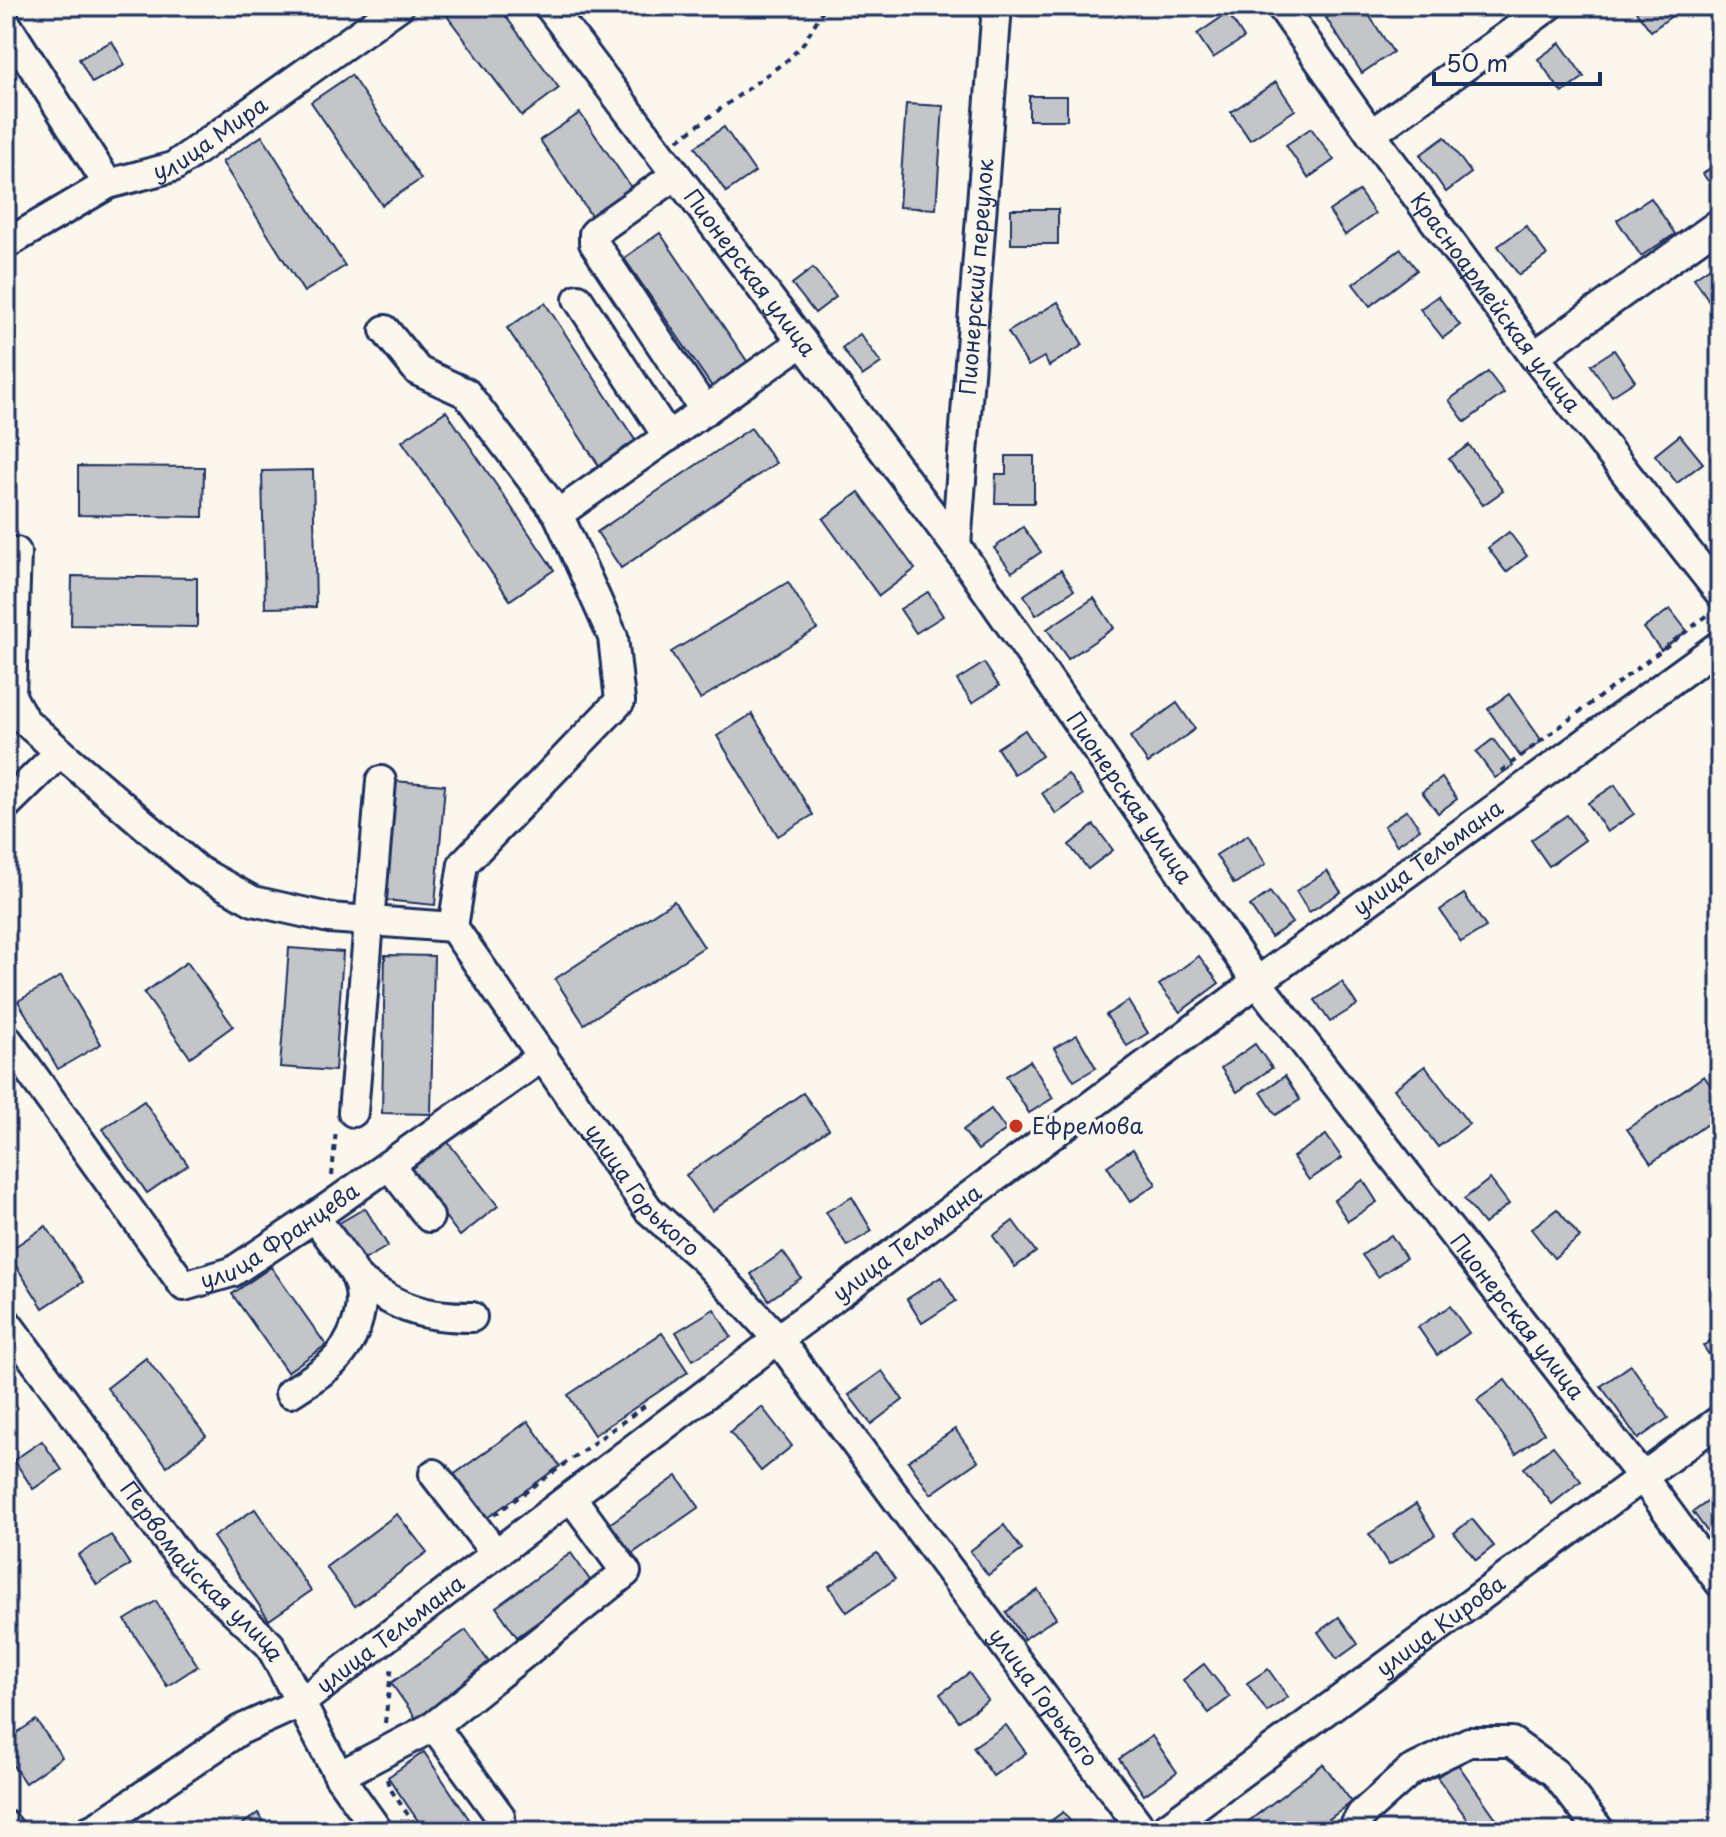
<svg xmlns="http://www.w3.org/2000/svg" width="1726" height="1837" viewBox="0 0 1726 1837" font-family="'Playpen Sans',sans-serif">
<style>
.building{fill:#c3c5c9;stroke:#1b2f5e;stroke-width:2}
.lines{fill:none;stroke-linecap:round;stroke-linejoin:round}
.minor-casing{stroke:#1b2f5e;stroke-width:34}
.path{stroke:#1b2f5e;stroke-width:4;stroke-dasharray:6 6;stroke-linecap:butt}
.minor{stroke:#fbf7ec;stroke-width:28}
.poi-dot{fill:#c8321e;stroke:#fbf7ec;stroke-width:3}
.labels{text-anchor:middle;stroke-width:7;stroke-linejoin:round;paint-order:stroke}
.street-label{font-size:22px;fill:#1b2f5e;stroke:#fbf7ec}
.poi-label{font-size:22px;fill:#1b2f5e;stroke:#fbf7ec;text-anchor:start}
</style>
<rect width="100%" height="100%" fill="#fbf7ec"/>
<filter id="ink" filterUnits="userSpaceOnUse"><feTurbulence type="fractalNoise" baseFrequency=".0125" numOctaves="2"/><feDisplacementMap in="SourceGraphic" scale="16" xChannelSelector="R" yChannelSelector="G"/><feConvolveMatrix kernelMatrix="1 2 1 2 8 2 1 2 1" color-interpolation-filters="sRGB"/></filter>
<g filter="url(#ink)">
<g class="building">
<path d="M461,6h37l61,82 -37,28 -75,-100z"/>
<path d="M1345,6h18l30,46 -31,21 -36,-55z"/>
<path d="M1632,6h35l6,9 -22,16z"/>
<path d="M1228,13l16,25 -31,20 -16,-24z"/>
<path d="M112,41l13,24 -33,18 -13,-24z"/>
<path d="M1560,43l24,34 -22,16 -24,-34z"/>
<path d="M351,75l70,104 -39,26 -71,-103z"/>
<path d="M1276,82l19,28 -45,30 -19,-28z"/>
<rect x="1029" y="96" width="38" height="24"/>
<path d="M906,104l37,2 -7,103 -37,-2z"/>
<path d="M580,113l55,80 -41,27 -54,-80z"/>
<path d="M724,127l31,45 -29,20 -31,-45z"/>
<path d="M1311,128l23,32 -26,18 -22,-33z"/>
<path d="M262,136l83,130 -41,26 -82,-130z"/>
<path d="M1445,137l26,36 -25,19 -26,-37z"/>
<path d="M1720,161v36l-17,-23z"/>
<path d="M1359,191l16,23 -30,21 -16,-24z"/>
<path d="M1651,198l24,36 -34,22 -24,-36z"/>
<rect x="1011" y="209" width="47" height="35"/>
<path d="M1526,226l21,29 -28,20 -21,-29z"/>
<path d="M660,233l91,134 -36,24 -91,-133z"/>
<path d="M1401,249l16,21 -47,36 -17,-22z"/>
<path d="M1719,261l1,42 -7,4 -19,-29z"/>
<path d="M813,268l23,29 -21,16 -23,-29z"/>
<path d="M1438,296l22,29 -17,13 -23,-29z"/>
<path d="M1058,302l25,43 -34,21 -5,-9 -16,9 -20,-34z"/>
<path d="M545,303l92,140 -37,24 -93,-139z"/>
<path d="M860,334l21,29 -19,13 -20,-28z"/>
<path d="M1614,350l21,31 -23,15 -21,-31z"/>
<path d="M1488,372l16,21 -39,29 -16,-22z"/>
<path d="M446,411l108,159 -44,30 -108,-159z"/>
<path d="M751,428l25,35 -155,105 -24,-36z"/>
<path d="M1680,435l23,28 -26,20 -22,-28z"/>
<path d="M1469,445l34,46 -20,14 -34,-46z"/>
<path d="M1006,456h28v47h-39l1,-29h10z"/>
<path d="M78,466l126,1 -1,50 -125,-2z"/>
<path d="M313,470l3,137 -51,1 -3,-137z"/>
<path d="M859,492l56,77 -36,27 -56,-77z"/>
<path d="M1023,527l18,25 -29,20 -18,-24z"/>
<path d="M1509,532l18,24 -21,16 -18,-24z"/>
<path d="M1061,570l13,20 -38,25 -12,-20z"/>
<path d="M72,576l125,2v49l-126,-2z"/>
<path d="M788,582l29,47 -117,70 -29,-47z"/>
<path d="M928,592l15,24 -27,17 -16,-24z"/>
<path d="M1094,598l20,30 -46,31 -21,-30z"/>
<path d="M1670,609l17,22 -26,19 -17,-22z"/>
<path d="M984,663l15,23 -27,17 -15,-23z"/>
<path d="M1509,694l33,47 -22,15 -32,-47z"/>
<path d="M1177,703l18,26 -47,34 -18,-26z"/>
<path d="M1720,704v21l-10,-14z"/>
<path d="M752,714l61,101 -35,21 -61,-100z"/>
<path d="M1025,730l17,26 -28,18 -17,-26z"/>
<path d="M1493,739l20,27 -18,12 -19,-26z"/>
<path d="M1068,774l15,21 -27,19 -14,-21z"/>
<path d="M1442,778l15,21 -19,14 -16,-21z"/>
<path d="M393,781l52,4 -10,120 -51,-5z"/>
<path d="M1615,785l19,29 -27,18 -19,-29z"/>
<path d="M1407,810l13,19 -23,16 -13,-19z"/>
<path d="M1567,815l18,25 -36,26 -18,-26z"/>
<path d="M1094,825l19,25 -25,19 -19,-24z"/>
<path d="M1248,835l18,29 -32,20 -18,-29z"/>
<path d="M1327,871l14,21 -32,20 -13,-21z"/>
<path d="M1270,892l22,31 -21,14 -21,-31z"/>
<path d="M1464,894l22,33 -25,15 -21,-32z"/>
<path d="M674,901l30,46 -120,77 -29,-45z"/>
<path d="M289,948l54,4 -8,119 -55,-4z"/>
<path d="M385,955l49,1 -3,158 -49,-1z"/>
<path d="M1199,956l20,27 -39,29 -21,-27z"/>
<path d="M187,962l46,64 -43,31 -46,-64z"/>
<path d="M61,976l40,68 -43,25 -40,-68z"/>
<path d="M1342,982l15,23 -27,17 -15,-22z"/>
<path d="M1128,1001l20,32 -21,13 -21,-31z"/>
<path d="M1077,1035l19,33 -22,13 -20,-33z"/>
<path d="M1255,1044l17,24 -35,24 -16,-24z"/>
<path d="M1030,1061l23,37 -24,15 -23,-37z"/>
<path d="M1425,1066l44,58 -31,23 -44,-58z"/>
<path d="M1285,1076l15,24 -24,15 -15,-23z"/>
<path d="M1704,1076l16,23v16l-69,48 -24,-34z"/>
<path d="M803,1093l26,36 -117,82 -26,-36z"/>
<path d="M144,1101l44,64 -41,28 -44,-64z"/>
<path d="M991,1109l15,21 -28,20 -15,-20z"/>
<path d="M440,1132l58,74 -38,30 -57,-75z"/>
<path d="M1326,1135l16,23 -33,22 -16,-23z"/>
<path d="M1133,1149l23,35 -26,18 -23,-36z"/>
<path d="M1490,1179l19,25 -25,20 -20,-25z"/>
<path d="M1363,1180l14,22 -29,19 -14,-21z"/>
<path d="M852,1197l20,34 -25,15 -21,-34z"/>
<path d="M365,1208l23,38 -36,21 -23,-38z"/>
<path d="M1557,1209l23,28 -26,21 -23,-29z"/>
<path d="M1013,1221l23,31 -21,15 -22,-31z"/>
<path d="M46,1226l37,56 -40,26 -36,-56z"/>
<path d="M1391,1235l15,23 -28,19 -16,-22z"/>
<path d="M783,1252l18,26 -32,22 -18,-26z"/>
<path d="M271,1267l55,78 -39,27 -55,-78z"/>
<path d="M941,1277l15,24 -34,22 -15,-24z"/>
<path d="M1450,1306l19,27 -32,22 -19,-28z"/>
<path d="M714,1309l17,28 -38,23 -17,-28z"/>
<path d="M662,1333l26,39 -94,63 -26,-40z"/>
<path d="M1720,1334v36l-17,-24z"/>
<path d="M146,1358l60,78 -39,30 -60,-78z"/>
<path d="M1631,1365l37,53 -30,21 -37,-53z"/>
<path d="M882,1371l21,29 -32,24 -22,-29z"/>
<path d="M1505,1380l39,53 -28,21 -39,-54z"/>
<path d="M762,1407l30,39 -31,25 -31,-39z"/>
<path d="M528,1421l32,45 -76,54 -32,-44z"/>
<path d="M955,1429l23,32 -47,33 -23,-33z"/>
<path d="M42,1441l20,29 -29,19 -19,-29z"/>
<path d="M1553,1446l28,35 -29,23 -28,-36z"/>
<path d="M677,1476l22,31 -76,53 -22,-30z"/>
<path d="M1720,1493v56l-27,-37z"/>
<path d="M1416,1504l19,31 -46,30 -20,-31z"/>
<path d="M255,1509l56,82 -42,29 -56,-83z"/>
<path d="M397,1514l30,38 -72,54 -29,-39z"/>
<path d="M1472,1519l22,27 -18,14 -22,-27z"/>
<path d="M1004,1525l18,25 -34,25 -18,-24z"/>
<path d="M111,1535l19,30 -33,20 -19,-30z"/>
<path d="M571,1553l21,30 -75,54 -21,-30z"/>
<path d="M877,1553l18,26 -48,33 -18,-26z"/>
<path d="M1038,1590l18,28 -32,21 -18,-27z"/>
<path d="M156,1601l42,65 -31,20 -42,-66z"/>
<path d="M1339,1617l19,27 -21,15 -19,-27z"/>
<path d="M466,1630l27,38 -75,53 -27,-38z"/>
<path d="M1204,1664l26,33 -21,16 -26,-33z"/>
<path d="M1268,1669l20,28 -21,15 -20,-29z"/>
<path d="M969,1673l19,27 -29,21 -19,-27z"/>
<path d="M36,1720l26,37 -37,26 -19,-28v-15z"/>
<path d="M1006,1725l20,28 -33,23 -20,-29z"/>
<path d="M1152,1736l25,36 -33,23 -25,-36z"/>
<path d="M424,1752l53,79h-52l-37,-54z"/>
<path d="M1457,1763l48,68h-29l-39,-54z"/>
<path d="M1323,1764l29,38 -39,29h-77z"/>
<path d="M1063,1812l15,19h-41z"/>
<path d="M258,1813l13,18h-38z"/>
</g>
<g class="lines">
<defs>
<g id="minor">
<path id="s1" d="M549,6l407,540 301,436 386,496 77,105"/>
<path id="s2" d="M1281,6l90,128 163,222 186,237"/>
<path d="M6,24l102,160"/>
<path d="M1371,134l178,-128"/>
<path d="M676,175l-77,54 -5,5v9l111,168"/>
<path id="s3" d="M6,244l102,-60 65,-17 226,-161"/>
<path d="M578,299l90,138"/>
<path d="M385,330l33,41 48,22 92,121 244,-172"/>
<path d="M1534,356l186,-133"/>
<path id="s4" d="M558,514l55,123 7,64 -157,163 -10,63 195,282 56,50 74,80 365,492"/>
<path id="s5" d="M956,546l41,-540"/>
<path d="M16,552l-5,144 13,24 36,32 137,118 56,31 76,17 124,9"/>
<path d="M6,805l54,-53"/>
<path id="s6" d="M6,1038l178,248 48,-14 83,-55 228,-161"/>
<path d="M353,1112l28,-331"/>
<path d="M389,1165l40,52"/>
<path d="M357,1279c42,29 64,38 115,38"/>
<path id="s7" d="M6,1322l177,240 87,83 69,131 39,55"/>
<path d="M290,1393c14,-9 29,-18 41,-29 22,-19 37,-57 26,-85 -7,-17 -31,-45 -42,-62"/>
<path d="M434,1474l62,80"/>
<path d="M434,1726l66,90 1,15"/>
<path d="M339,1776l95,-50 192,-154 -55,-75"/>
<path d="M6,1826l4,5"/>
<path id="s8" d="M88,1831l9,-4 143,-97 60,-27 478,-364 479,-357 463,-337"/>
<path id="s9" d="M1162,1831l558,-411"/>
<path d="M1352,1831l9,-16 49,-44 59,-29h43l43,31 45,58"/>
</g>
</defs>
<use href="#minor" class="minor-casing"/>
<g class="path">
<path d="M678,140l112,-82 15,-17 20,-35"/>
<path d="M1501,771l207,-156"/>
<path d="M332,1176l4,-47"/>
<path d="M494,1515l152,-110"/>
<path d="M385,1723l7,-59"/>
<path d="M387,1779l2,8 30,44"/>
</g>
<use href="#minor" class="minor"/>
</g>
</g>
<circle class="poi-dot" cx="1016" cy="1126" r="8"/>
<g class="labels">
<g class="street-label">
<text dy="8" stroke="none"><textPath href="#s3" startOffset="232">улица Мира</textPath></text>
<text dy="8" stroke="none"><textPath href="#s1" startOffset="334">Пионерская улица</textPath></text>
<text dy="8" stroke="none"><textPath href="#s5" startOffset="270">Пионерский переулок</textPath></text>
<text dy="8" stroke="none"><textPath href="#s2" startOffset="366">Красноармейская улица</textPath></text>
<text dy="8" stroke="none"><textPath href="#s1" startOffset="982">Пионерская улица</textPath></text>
<text dy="8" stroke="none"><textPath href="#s8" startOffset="1658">улица Тельмана</textPath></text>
<text dy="8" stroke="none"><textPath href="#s4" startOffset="814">улица Горького</textPath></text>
<text dy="8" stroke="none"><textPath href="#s6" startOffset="414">улица Францева</textPath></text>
<text dy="8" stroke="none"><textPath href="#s8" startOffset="1010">улица Тельмана</textPath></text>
<text dy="8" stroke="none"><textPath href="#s1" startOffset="1630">Пионерская улица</textPath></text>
<text dy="8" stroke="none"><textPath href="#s7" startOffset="318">Первомайская улица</textPath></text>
<text dy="8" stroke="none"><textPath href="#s9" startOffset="346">улица Кирова</textPath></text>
<text dy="8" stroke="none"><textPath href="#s8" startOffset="362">улица Тельмана</textPath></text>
<text dy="8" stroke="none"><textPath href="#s4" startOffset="1462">улица Горького</textPath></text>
</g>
<g class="poi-label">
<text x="1032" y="1134">Ефремова</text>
</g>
</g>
<rect width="1726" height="1837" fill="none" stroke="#fbf7ec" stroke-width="32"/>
<rect x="16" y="16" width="1694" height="1805" fill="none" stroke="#1b2f5e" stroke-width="3" filter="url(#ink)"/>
<path d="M1434 72v12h166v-12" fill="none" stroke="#1b2f5e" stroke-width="4"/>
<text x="1446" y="72" font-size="24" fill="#1b2f5e" stroke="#fbf7ec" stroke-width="6" paint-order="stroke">50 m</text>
</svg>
